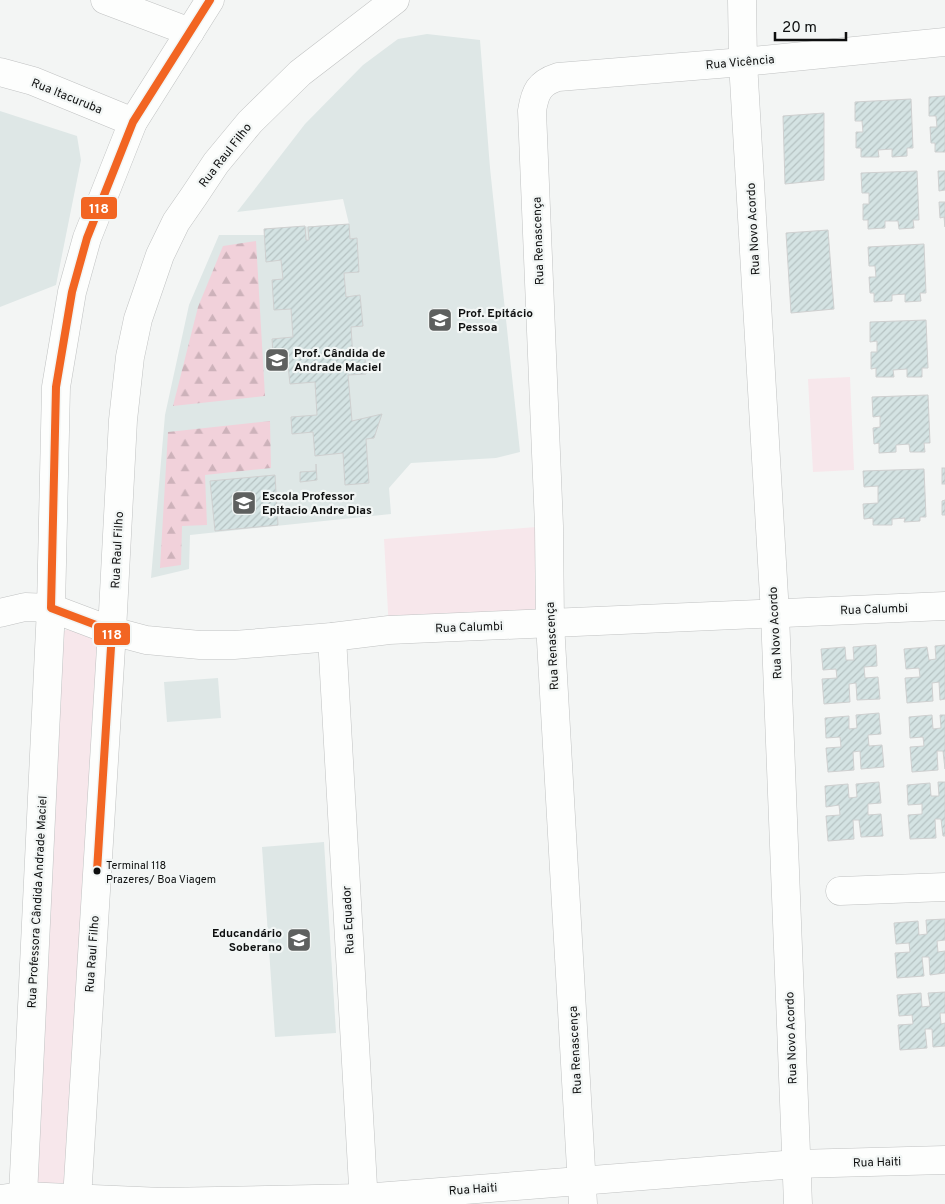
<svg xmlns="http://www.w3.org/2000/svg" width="945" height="1204" viewBox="0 0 945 1204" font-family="Overpass,sans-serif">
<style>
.built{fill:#dee7e6}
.forest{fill:url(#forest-firs)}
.park{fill:#f7e7eb}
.building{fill:url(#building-hatch);stroke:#cfd0d0}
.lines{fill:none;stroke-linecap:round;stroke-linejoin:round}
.street-casing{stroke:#c0c2c2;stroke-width:29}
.secondary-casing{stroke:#c0c2c2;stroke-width:29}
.street{stroke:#fdfefd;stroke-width:28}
.secondary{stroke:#fdfefd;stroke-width:28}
.bus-1-casing{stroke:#f2f6f5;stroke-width:11}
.bus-1{stroke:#f26522;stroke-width:8}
.bus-dot{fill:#0e0f0f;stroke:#f2f6f5;stroke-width:2}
.labels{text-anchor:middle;stroke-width:4.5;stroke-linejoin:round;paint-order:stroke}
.bus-label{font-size:11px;fill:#0e0f0f;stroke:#f2f6f5;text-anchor:start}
.street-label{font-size:12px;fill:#0e0f0f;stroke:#f2f6f5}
.poi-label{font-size:12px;font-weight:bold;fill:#0e0f0f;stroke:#f2f6f5;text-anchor:start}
.line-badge{stroke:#f2f6f5;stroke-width:2}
.badge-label{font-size:14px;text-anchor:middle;font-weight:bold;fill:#fff}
</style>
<defs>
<pattern id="forest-firs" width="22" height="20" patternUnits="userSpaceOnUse" patternTransform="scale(1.25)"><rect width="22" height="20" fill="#f1d1da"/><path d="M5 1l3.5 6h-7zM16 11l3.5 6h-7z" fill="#cdb2ba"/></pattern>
<pattern id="building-hatch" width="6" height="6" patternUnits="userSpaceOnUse" patternTransform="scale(1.25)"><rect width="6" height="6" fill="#d4e3e3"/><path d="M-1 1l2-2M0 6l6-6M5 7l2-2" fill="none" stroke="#b5c2c2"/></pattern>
</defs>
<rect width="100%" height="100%" fill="#f3f5f4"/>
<g class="built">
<path d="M427,34l53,6 10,128 30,284 -24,6 -85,5 -22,25 2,26 -201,21 -1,34 -38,9 14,-163 24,-110 30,-70h46l-1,-6 85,-5 -6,-25 -106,13 68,-88 58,-59 35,-26z"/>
<path d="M0,111l77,25 4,24 -25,125 -56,22z"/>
<path d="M218,678l3,40 -54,4 -3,-40z"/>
<path d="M324,842l12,191 -61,4 -13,-190z"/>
</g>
<g class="forest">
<path d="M256,241l9,155 -92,10 25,-99 25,-61z"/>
<path d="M270,421l1,47 -66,7 2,50 -25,1 -1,39 -21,3 8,-136z"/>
</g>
<g class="park">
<path d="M850,377l4,93 -41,2 -5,-93z"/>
<path d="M549,526l1,97 -161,7 -5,-91z"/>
<path d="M81,622l30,20 -34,557 -54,-3 28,-558z"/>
</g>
<g class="building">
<path d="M945,96v56h-10v-9h-4l-1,-16h7l-1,-11h-7v-19z"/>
<path d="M911,99l2,49h-6v8l-15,1v-8l-14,1 1,7h-18v-9h-5v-16h7l-1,-11h-7v-19z"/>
<path d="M824,113v67l-39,4 -2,-68z"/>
<path d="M917,171l2,49h-6l1,8 -15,1 -1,-8h-13v7l-17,1v-9h-5v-16h6v-11h-7l-1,-20z"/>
<path d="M938,171h7v19l-6,1z"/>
<path d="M939,202h6v25l-1,-10 -4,1z"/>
<path d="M349,224l1,15 7,-1 2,34 -15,1 2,24 14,-2 3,31 -12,1 2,32 12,-1 1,16 -18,1 4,46 30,-7 -8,24 -8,1 3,44 -24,2 -2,-32 -28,3 -2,-24 -21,2 -1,-17 26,-2 -2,-33 -25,2 -2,-19 -14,1 -2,-27 21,-2 -2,-28 -17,1 -2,-30 11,-1 -2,-19 -15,2 -2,-33 41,-3 1,14h3l-1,-13z"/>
<path d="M828,230l6,79 -43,4 -5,-80z"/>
<path d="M924,244l2,49h-6l1,8 -16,1v-8l-13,1v6l-18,1v-9h-4l-1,-16h7l-1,-11h-6l-1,-19z"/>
<path d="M926,320l2,48h-6v9h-15v-8l-14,1 1,7h-18v-9l-5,1v-17h6v-11l-7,1v-20z"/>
<path d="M928,395l2,48h-6l1,9h-15l-1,-8 -13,1v7l-17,1v-10l-5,1 -1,-16 7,-1v-11l-7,1 -1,-20z"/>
<path d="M316,464l1,16 -17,2v-10l16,-1z"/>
<rect x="942" y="468" width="3" height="16"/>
<path d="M924,469l2,48h-6v4l-16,1 1,-4 -13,1v6h-19v-7l-9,1 -1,-15 15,-1v-17l-14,1 -1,-16z"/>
<path d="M275,475l3,50 -63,6 -5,-50z"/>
<path d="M945,500v15h-3v-14z"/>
<path d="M876,645l1,21 -13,1 1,11 13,-1 2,22 -23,1 -1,-17 -7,1 1,18 -26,2 -2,-25 15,-1 -1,-9 -13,1 -2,-21 24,-2 1,13h8l-1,-13z"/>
<path d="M945,645v54l-5,1 -1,-18 -7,1 1,18 -26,2 -2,-25 15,-1 -1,-9 -13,1 -2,-20 23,-2 2,13 7,-1 -1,-13z"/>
<path d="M879,713l2,21 -13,1 1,11 13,-1 2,22 -23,2 -1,-18 -7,1 1,18 -26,2 -2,-24 15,-1 -1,-10 -14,1 -1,-20 24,-2v13l8,-1 -1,-13z"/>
<path d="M932,715l1,14 8,-1 -1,-13h5v54l-2,-18h-6l1,19 -26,2 -2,-25 14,-1 -1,-9 -13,1 -1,-21z"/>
<path d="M879,782l2,21 -13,1v11l13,-1 2,22 -22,1 -2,-17h-6l1,19 -26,2 -2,-25 14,-1 -1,-10 -13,2 -1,-21 23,-2 1,14 8,-1 -1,-13z"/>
<path d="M938,782h7v54h-2l-2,-17h-6l1,19 -26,1 -2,-24 14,-1v-10l-14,1 -1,-20 23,-2 1,13h8z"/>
<path d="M945,919v21l-8,1 1,11 7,-1v22l-15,2 -1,-18h-7l2,19 -27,2 -2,-25 15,-1 -1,-9 -13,1 -2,-21 24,-2 1,14 8,-1 -1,-14z"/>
<path d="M945,992v21h-5l1,11 4,-1v23l-12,1 -1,-18h-7l2,19 -27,2 -2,-25 15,-1 -1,-9 -13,1 -2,-21 24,-2 1,14 8,-1 -2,-13z"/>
</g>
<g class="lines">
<defs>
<g id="street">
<path d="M105,0l85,32"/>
<path d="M395,0l-95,73 -50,49 -34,41 -22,33 -18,26 -16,33 -22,64 -8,38 -7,63 -11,211 34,9 54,5h34l98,-8 57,-7 556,-24"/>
<path d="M742,0l1,62 32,552 23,590"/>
<path d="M0,72l33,9 100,41"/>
<path d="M0,613l25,-6 26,1"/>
<path d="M332,637l32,567"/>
<path d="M840,891l105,-4"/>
<path d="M583,1204l-33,-581 -1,-97 -17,-415c3,-19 7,-28 26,-34l185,-15 202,-20"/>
</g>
<g id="secondary">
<path d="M51,608l61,23 -35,568"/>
<path d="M23,1196l28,-588 5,-221 16,-95 15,-54 46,-116 77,-122"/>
<path d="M0,1199l23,-3 139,6 201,-4 433,-34 149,-4"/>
</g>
</defs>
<use href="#street" class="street-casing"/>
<use href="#secondary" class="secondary-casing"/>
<use href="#street" class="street"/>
<use href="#secondary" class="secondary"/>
<defs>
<path id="bus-1" d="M97,871l15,-240 -61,-23 5,-221 16,-95 15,-54 46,-116 77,-122"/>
</defs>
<use href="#bus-1" class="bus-1-casing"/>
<use href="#bus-1" class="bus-1"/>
</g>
<defs>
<symbol id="school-square" viewBox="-11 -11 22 22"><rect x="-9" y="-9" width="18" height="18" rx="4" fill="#5e605f" stroke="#f2f6f5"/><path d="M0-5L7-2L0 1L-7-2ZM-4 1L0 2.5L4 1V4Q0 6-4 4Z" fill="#fff"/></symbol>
</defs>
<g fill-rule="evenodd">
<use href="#school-square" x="426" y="306" width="28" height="28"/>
<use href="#school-square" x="263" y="346" width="28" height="28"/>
<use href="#school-square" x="230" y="489" width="28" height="28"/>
<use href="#school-square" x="285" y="926" width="28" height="28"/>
</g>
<circle class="bus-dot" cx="97" cy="871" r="4.5"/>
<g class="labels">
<g class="bus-label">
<text x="106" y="869">Terminal 118<tspan x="106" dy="14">Prazeres/ Boa Viagem</tspan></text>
</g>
<g class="street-label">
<text transform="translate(740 62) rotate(-5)" y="4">Rua Vicência</text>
<text transform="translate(67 96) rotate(22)" y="4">Rua Itacuruba</text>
<text transform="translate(225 155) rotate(-52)" y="4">Rua Raul Filho</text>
<text transform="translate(753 229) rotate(-93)" y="4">Rua Novo Acordo</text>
<text transform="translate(538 241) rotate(-92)" y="4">Rua Renascença</text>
<text transform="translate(117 550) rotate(-87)" y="4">Rua Raul Filho</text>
<text transform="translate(874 609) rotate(-2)" y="4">Rua Calumbi</text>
<text transform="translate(469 627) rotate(-2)" y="4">Rua Calumbi</text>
<text transform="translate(775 633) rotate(-93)" y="4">Rua Novo Acordo</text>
<text transform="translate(552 646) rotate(-93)" y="4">Rua Renascença</text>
<text transform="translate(37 902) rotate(-87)" y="4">Rua Professora Cândida Andrade Maciel</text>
<text transform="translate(348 920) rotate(-93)" y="4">Rua Equador</text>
<text transform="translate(92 954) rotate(-86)" y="4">Rua Raul Filho</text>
<text transform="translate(791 1038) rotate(-92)" y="4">Rua Novo Acordo</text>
<text transform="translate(575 1050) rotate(-93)" y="4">Rua Renascença</text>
<text transform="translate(877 1162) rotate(-2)" y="4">Rua Haiti</text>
<text transform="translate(473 1189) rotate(-4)" y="4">Rua Haiti</text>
</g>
<g class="poi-label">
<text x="458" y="317">Prof. Epitácio<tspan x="458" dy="14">Pessoa</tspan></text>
<text x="294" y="357">Prof. Cândida de<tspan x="294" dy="14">Andrade Maciel</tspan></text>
<text x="262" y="500">Escola Professor<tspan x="262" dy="14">Epitacio Andre Dias</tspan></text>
<text x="282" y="937" text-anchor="end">Educandário<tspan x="282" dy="14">Soberano</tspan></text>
</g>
</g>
<g class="line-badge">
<rect x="80" y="196" width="38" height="24" rx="5" fill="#f26522"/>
<rect x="93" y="622" width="38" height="24" rx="5" fill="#f26522"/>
</g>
<g class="badge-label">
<text x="99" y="213">118</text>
<text x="112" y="639">118</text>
</g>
<path d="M775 32v8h71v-8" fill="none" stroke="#0e0f0f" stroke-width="2.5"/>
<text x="782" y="32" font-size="15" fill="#0e0f0f" stroke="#f2f6f5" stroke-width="4" paint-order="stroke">20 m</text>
</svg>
